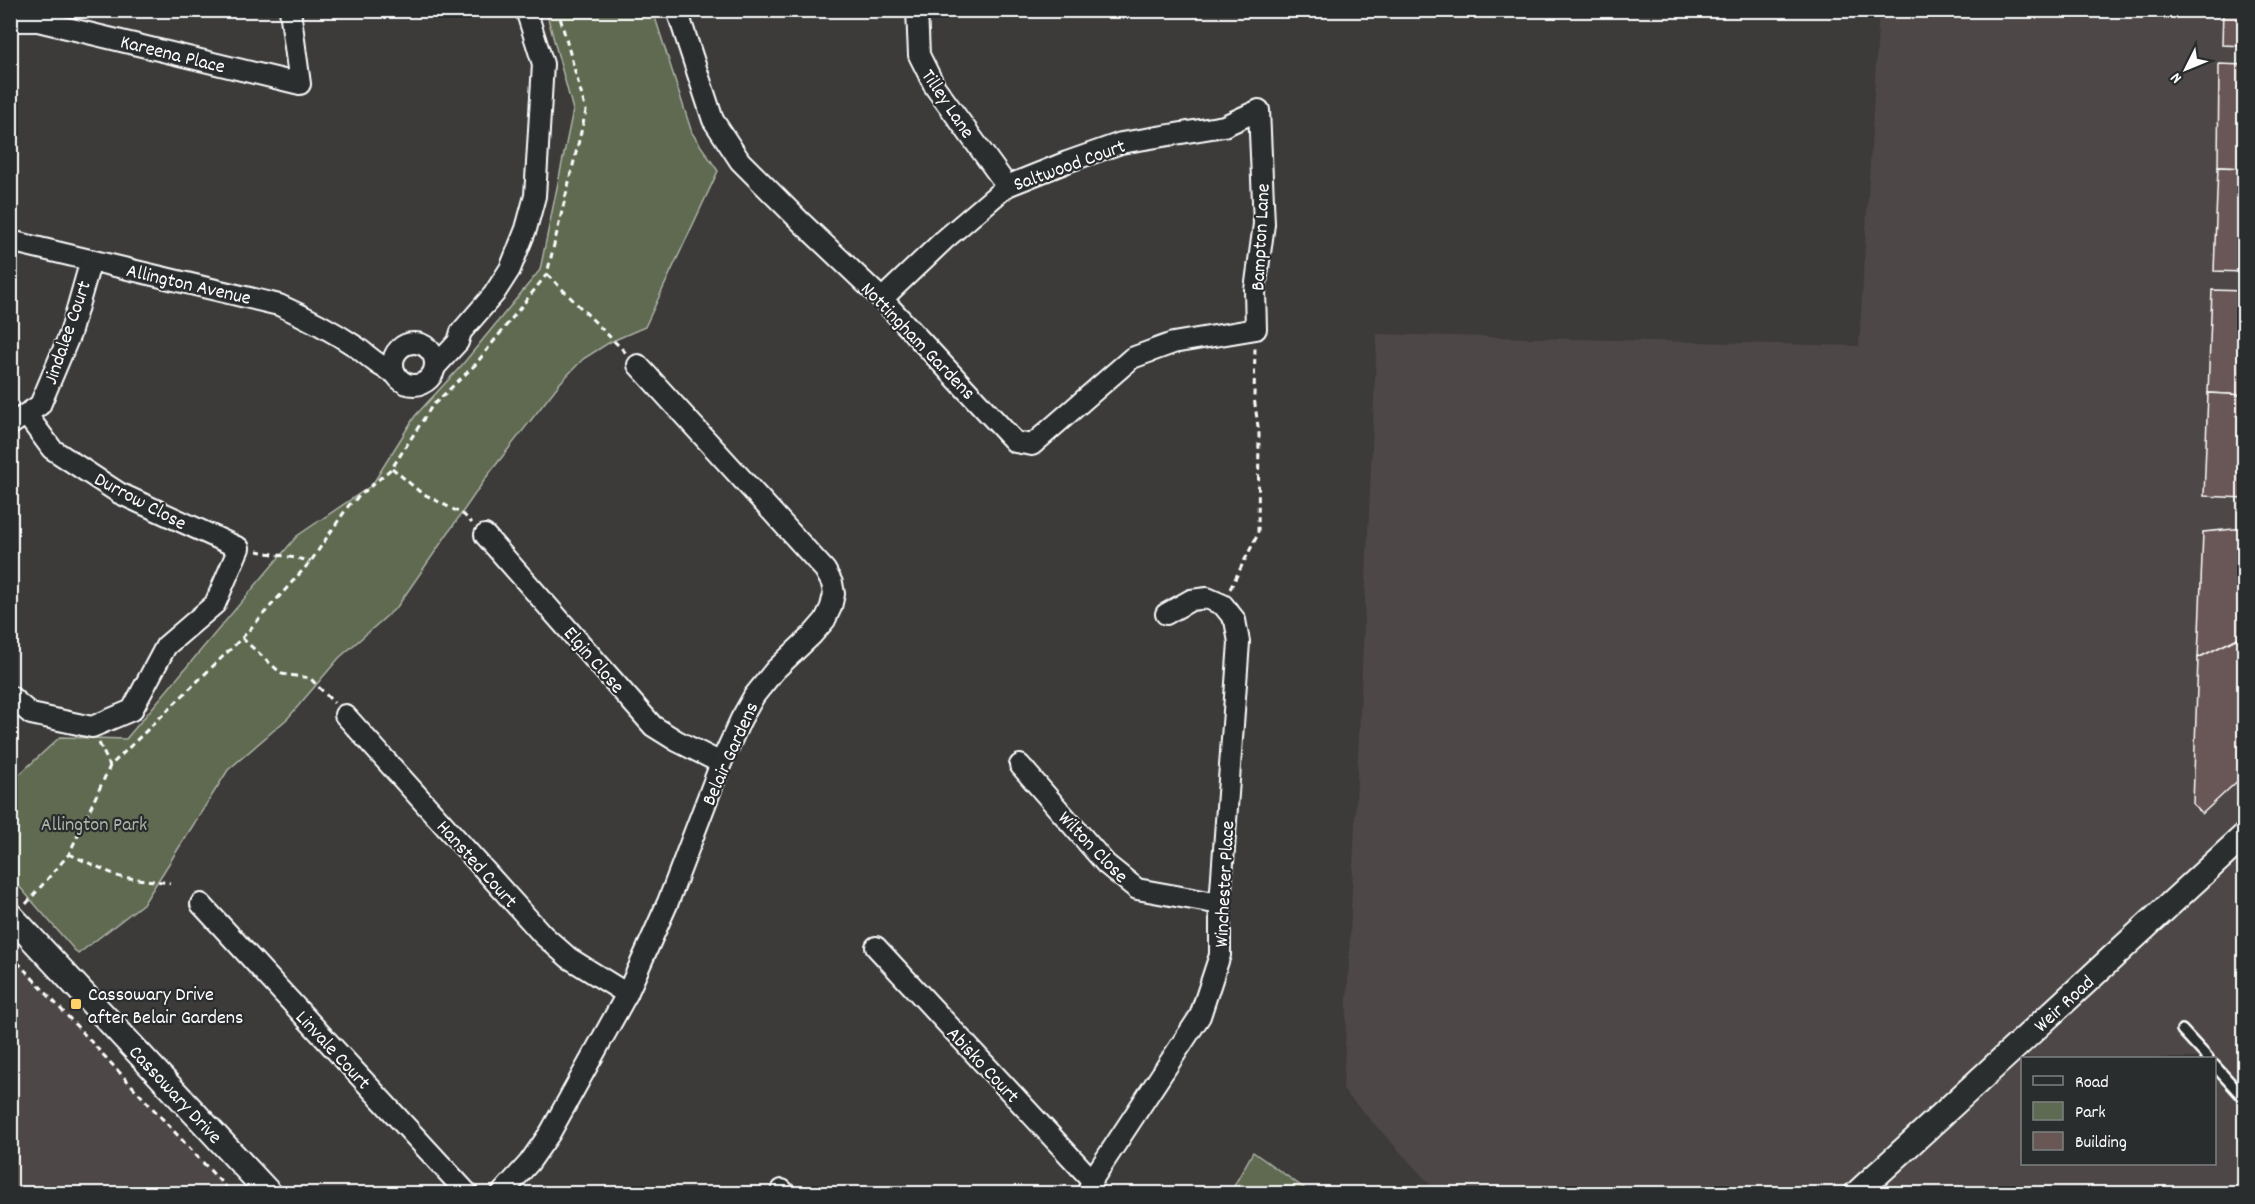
<svg xmlns="http://www.w3.org/2000/svg" width="2255" height="1204" viewBox="0 0 2255 1204" font-family="Dekko,sans-serif">
<style>
.built{fill:#4e4746;fill-rule:evenodd}
.green{fill:#5e6a51;stroke:#aeb4a8;stroke-width:1.5}
.building{fill:#695756;stroke:#fff;stroke-width:1.5}
.lines{fill:none;stroke-linecap:round;stroke-linejoin:round}
.service-casing{stroke:#fff;stroke-width:14}
.minor-casing{stroke:#fff;stroke-width:24}
.tertiary-casing{stroke:#fff;stroke-width:28}
.path{stroke:#fff;stroke-width:3;stroke-dasharray:6 4.5;stroke-linecap:butt}
.service{stroke:#2a2d2e;stroke-width:9}
.minor{stroke:#2a2d2e;stroke-width:20}
.tertiary{stroke:#2a2d2e;stroke-width:24}
.poi-dot{fill:#ffd166;stroke:#2a2d2e;stroke-width:2}
.labels{text-anchor:middle;stroke-width:4.5;stroke-linejoin:round;paint-order:stroke}
.street-label{font-size:20px;fill:#fff;stroke:#2a2d2e}
.park-label{font-size:20px;fill:#aeb4a8;stroke:#2a2d2e}
.poi-label{font-size:20px;fill:#fff;stroke:#2a2d2e;text-anchor:start}
</style>
<rect width="100%" height="100%" fill="#3d3a3a"/>
<filter id="ink" filterUnits="userSpaceOnUse"><feTurbulence type="fractalNoise" baseFrequency=".0167" numOctaves="2"/><feDisplacementMap in="SourceGraphic" scale="12" xChannelSelector="R" yChannelSelector="G"/><feConvolveMatrix kernelMatrix="1 2 1 2 8 2 1 2 1" color-interpolation-filters="sRGB"/></filter>
<g filter="url(#ink)">
<g class="built">
<path d="M1879,11h365v1182h-806l-95,-103 34,-756 482,12zM2022,1058h192v106h-192z"/>
<path d="M11,954l222,239h-222z"/>
</g>
<g class="green">
<path d="M546,11h107l39,122 26,38 -73,156 -35,15 -27,17 -23,24 -72,92 -91,132 -58,51 -51,60 -60,52 -84,133 -66,51 -67,-77v-95l49,-45 66,2 171,-203 75,-51 43,-69 47,-51 78,-95 33,-160z"/>
<path d="M1253,1152l58,41h-81z"/>
</g>
<g class="building">
<path d="M2223,10h21v36l-22,-1z"/>
<path d="M2219,64l25,1v103l-26,-1z"/>
<path d="M2218,167l26,1v104l-30,-1z"/>
<path d="M2212,290l32,1v104l-36,-2z"/>
<path d="M2208,393l36,2v103l-40,-2z"/>
<path d="M2244,528v107l-46,23 5,-126z"/>
<path d="M2244,635v140l-42,39 -9,-10 5,-146z"/>
</g>
<g class="lines">
<defs>
<g id="service">
<path d="M2182,1030l26,28"/>
<path d="M2214,1065l30,33"/>
</g>
<g id="minor">
<path d="M677,10l36,110 27,41 62,62 80,76 133,143 17,3 100,-87 41,-15 83,-14 -1,-39 9,-66 -5,-114 -35,16 -103,17 -54,19 -60,24 -63,54 -62,59"/>
<path d="M917,10l2,45 16,32 72,99"/>
<path d="M10,21h28l262,63 -10,-74"/>
<path d="M10,241l269,64c27,12 52,25 76,41 14,10 22,20 40,27"/>
<circle cx="414" cy="364" r="21"/>
<path d="M436,366l22,-24 3,-10 33,-38 16,-25 16,-40 9,-33 8,-132 -17,-54"/>
<path d="M10,425l30,-20 30,-71 21,-74"/>
<path d="M485,535l168,191 24,15 44,22"/>
<path d="M10,696l21,18 61,13 40,-17 34,-64 49,-42 24,-56 -120,-55 -67,-44 -26,-35"/>
<path d="M345,715l198,220 26,23 58,36"/>
<path d="M1020,765l86,99 31,25 83,15"/>
<path d="M201,904l267,290"/>
<path d="M876,947l216,233"/>
<path d="M782,1190l4,4"/>
<path d="M501,1194l28,-31 21,-30 77,-139 41,-92 53,-139 20,-44 13,-23 21,-26 37,-35 13,-15 6,-13 3,-13 -2,-11 -7,-13 -187,-205"/>
<path d="M1087,1194l5,-14 108,-164 20,-61v-51l19,-262 -4,-22 -12,-15 -16,-7 -16,2 -25,14"/>
</g>
<g id="tertiary">
<path id="s1" d="M10,915l260,279"/>
<path id="s2" d="M1856,1194l388,-358"/>
</g>
</defs>
<use href="#service" class="service-casing"/>
<use href="#minor" class="minor-casing"/>
<use href="#tertiary" class="tertiary-casing"/>
<g class="path">
<path d="M547,274l79,79"/>
<path d="M392,468l28,24 44,23 8,8"/>
<path d="M257,551l54,10"/>
<path d="M1230,589l28,-55 1,-100 -5,-37 1,-49"/>
<path d="M242,638l40,36 28,4 24,25"/>
<path d="M99,743l11,23"/>
<path d="M69,854l51,23 50,6"/>
<path d="M26,904l43,-50 41,-88 132,-128 69,-77 38,-56 43,-37 40,-62 43,-41 72,-91 39,-163 -28,-101"/>
<path d="M10,954l222,240"/>
</g>
<use href="#service" class="service"/>
<use href="#minor" class="minor"/>
<use href="#tertiary" class="tertiary"/>
</g>
</g>
<rect class="poi-dot" x="70" y="998" width="12" height="12" rx="3"/>
<g class="labels">
<g class="street-label">
<text transform="translate(173 53) rotate(14)" y="7">Kareena Place</text>
<text transform="translate(949 103) rotate(56)" y="7">Tilley Lane</text>
<text transform="translate(1069 164) rotate(-20)" y="7">Saltwood Court</text>
<text transform="translate(1259 237) rotate(-87)" y="7">Bampton Lane</text>
<text transform="translate(189 283) rotate(13)" y="7">Allington Avenue</text>
<text transform="translate(66 332) rotate(-71)" y="7">Jindalee Court</text>
<text transform="translate(919 340) rotate(46)" y="7">Nottingham Gardens</text>
<text transform="translate(141 500) rotate(28)" y="7">Durrow Close</text>
<text transform="translate(595 659) rotate(49)" y="7">Elgin Close</text>
<text transform="translate(729 753) rotate(-66)" y="7">Belair Gardens</text>
<text transform="translate(1094 846) rotate(46)" y="7">Wilton Close</text>
<text transform="translate(478 863) rotate(48)" y="7">Hansted Court</text>
<text transform="translate(1223 884) rotate(-87)" y="7">Winchester Place</text>
<text dy="7" stroke="none"><textPath href="#s2" startOffset="282">Weir Road</textPath></text>
<text transform="translate(334 1049) rotate(47)" y="7">Linvale Court</text>
<text transform="translate(984 1064) rotate(47)" y="7">Abisko Court</text>
<text dy="7" stroke="none"><textPath href="#s1" startOffset="244">Cassowary Drive</textPath></text>
</g>
<g class="park-label">
<text x="94" y="830">Allington Park</text>
</g>
<g class="poi-label">
<text x="88" y="1000">Cassowary Drive<tspan x="88" dy="23">after Belair Gardens</tspan></text>
</g>
</g>
<rect width="2255" height="1204" fill="none" stroke="#2a2d2e" stroke-width="36"/>
<rect x="18" y="18" width="2219" height="1168" fill="none" stroke="#fff" stroke-width="2" filter="url(#ink)"/>
<rect x="2021" y="1057" width="195" height="108" fill="#2a2d2e" stroke="#7f8182" stroke-width="1.5"/>
<rect x="2033" y="1076" width="30" height="9" fill="#2a2d2e" stroke="#7f8182" stroke-width="1.5"/>
<text x="2075" y="1087" font-size="18" fill="#ffffff">Road</text>
<rect x="2033" y="1102" width="30" height="18" fill="#5e6a51" stroke="#7f8182" stroke-width="1.5"/>
<text x="2075" y="1117" font-size="18" fill="#ffffff">Park</text>
<rect x="2033" y="1132" width="30" height="18" fill="#695756" stroke="#7f8182" stroke-width="1.5"/>
<text x="2075" y="1147" font-size="18" fill="#ffffff">Building</text>
<g transform="translate(2186 69) rotate(227)" stroke="#2a2d2e" stroke-width="4.5" paint-order="stroke">
<path d="M0-4.5L10 22L0 15L-10 22Z" fill="#ffffff"/>
<text y="-9" font-size="16" font-weight="bold" text-anchor="middle" fill="#ffffff">N</text>
</g>
</svg>
